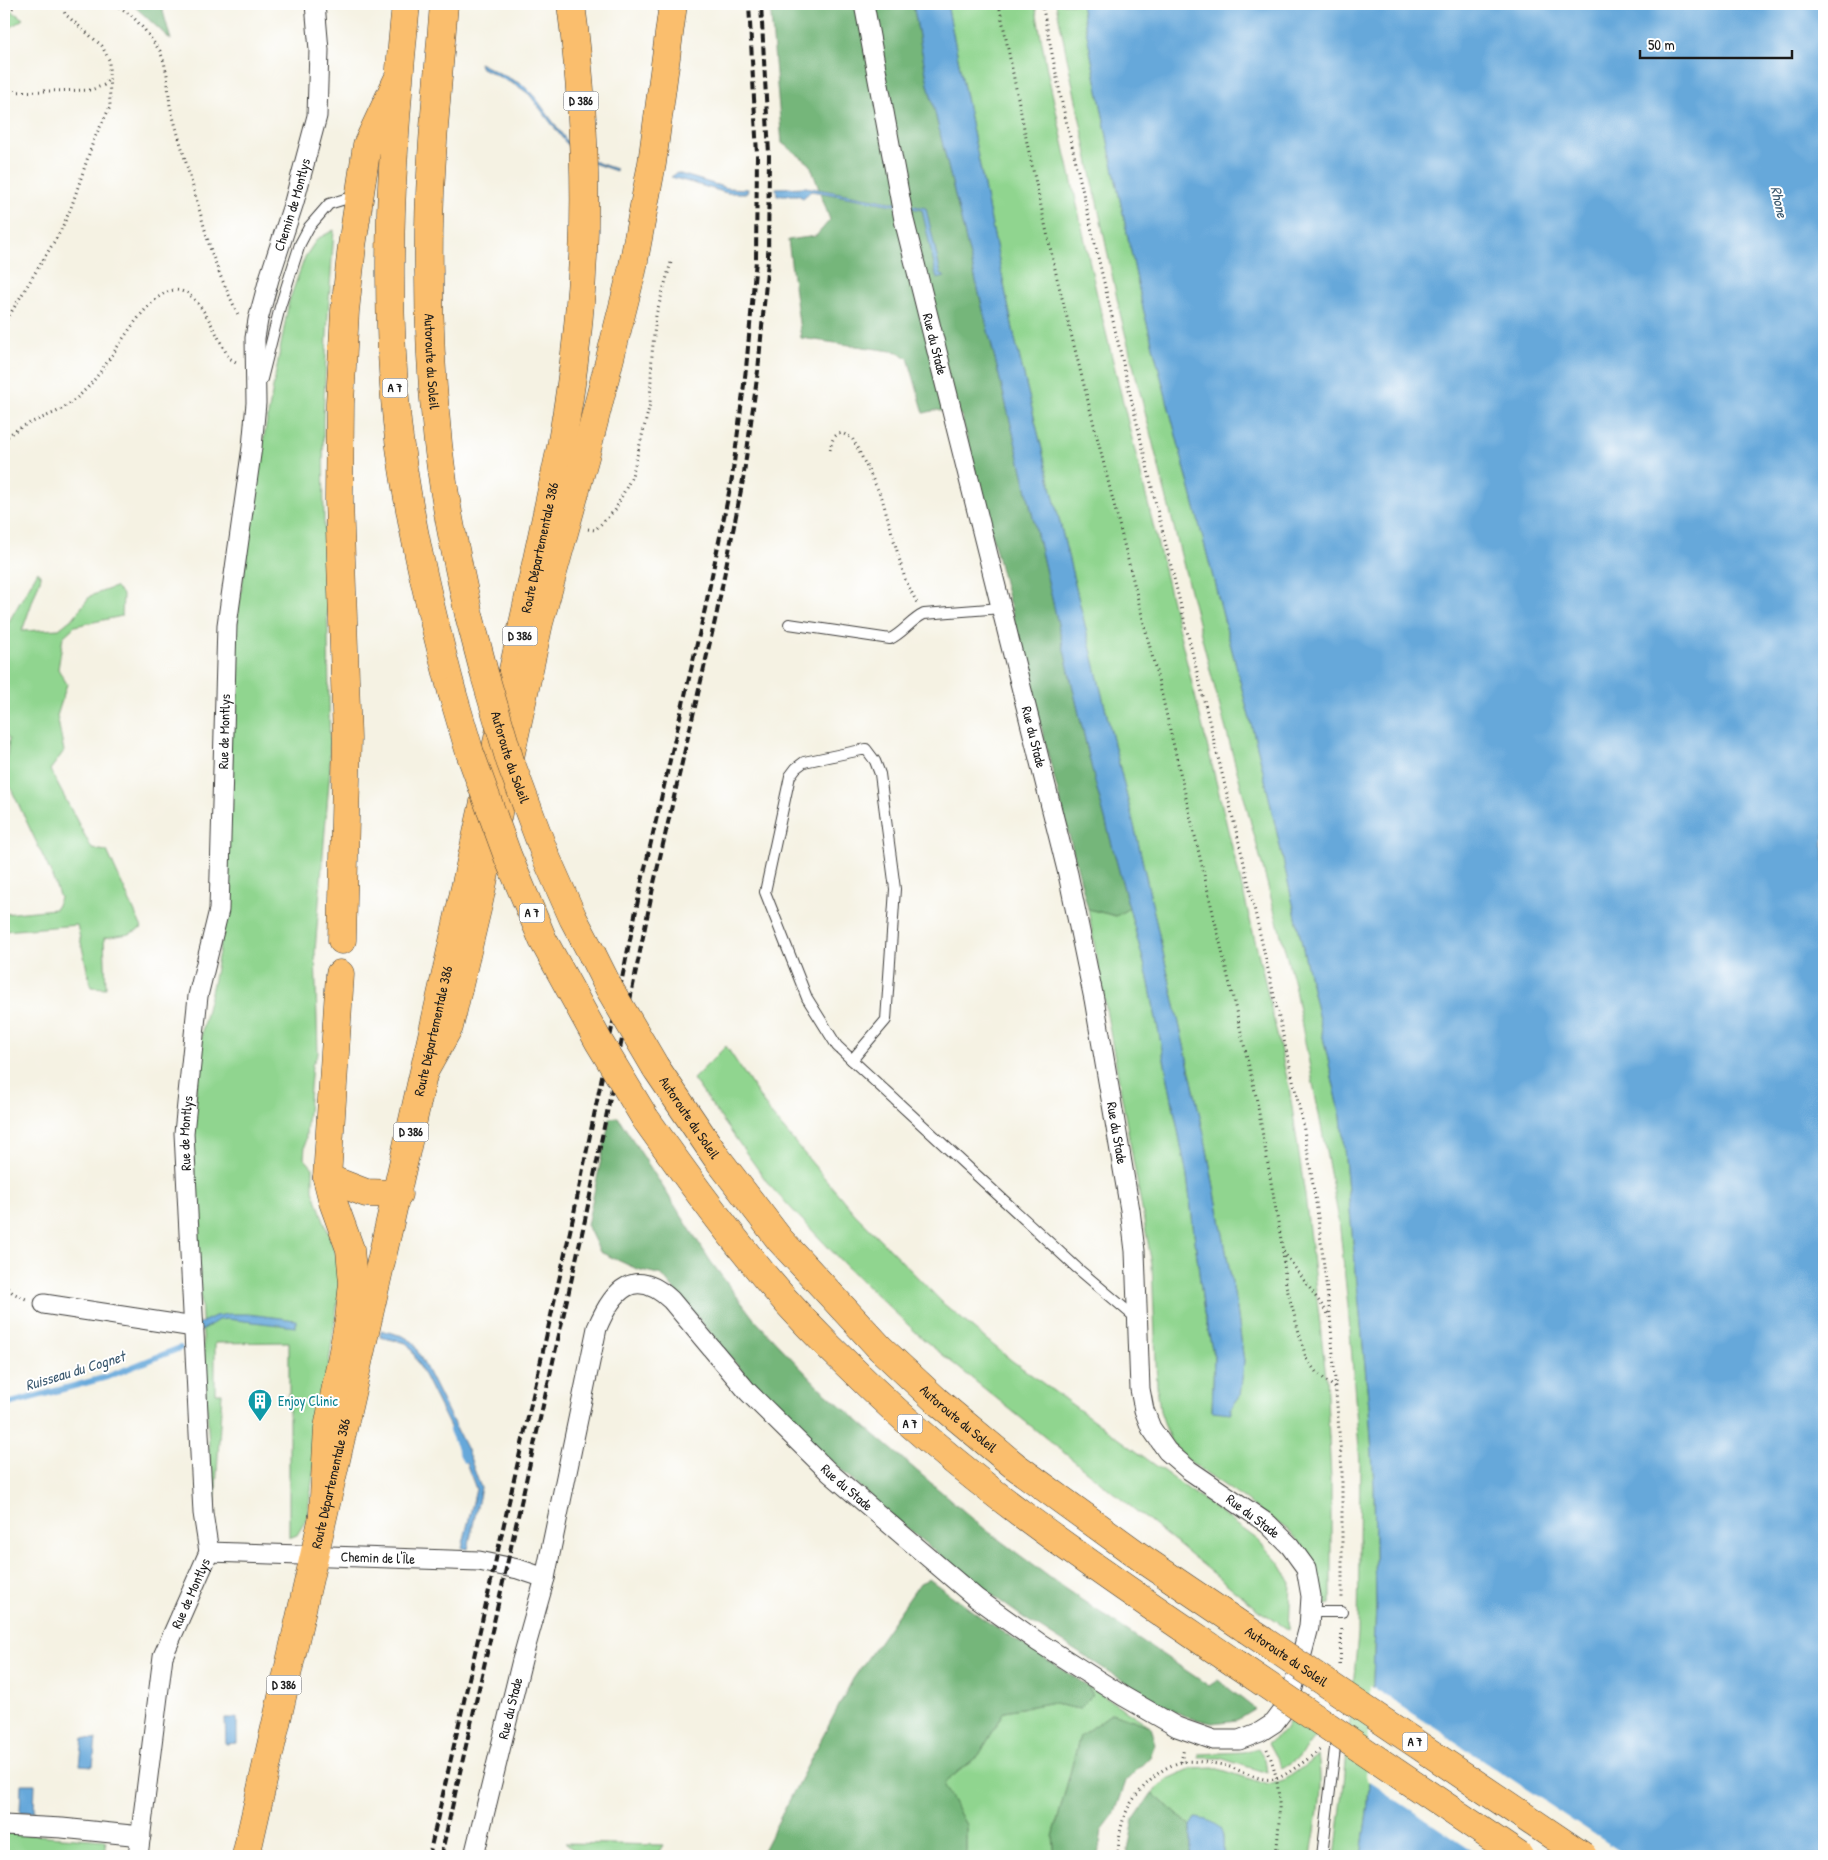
<svg xmlns="http://www.w3.org/2000/svg" width="1828" height="1860" viewBox="0 0 1828 1860" font-family="'Patrick Hand',sans-serif">
<style>
.green{fill:#90d58f;stroke:#567856}
.forest{fill:#74b67a;stroke:#48694b}
.water{fill:#66a8da;stroke:#41627b}
.pier{fill:#f5f2e3}
.lines{fill:none;stroke-linecap:round;stroke-linejoin:round}
.stream{stroke:#66a8da;stroke-width:6}
.lane-casing{stroke:#3d3c3a;stroke-width:12}
.street-casing{stroke:#3d3c3a;stroke-width:21}
.primary-casing{stroke:#3d3c3a;stroke-width:29}
.highway-casing{stroke:#3d3c3a;stroke-width:29}
.path{stroke:#3d3c3a;stroke-width:3;stroke-dasharray:1 4;stroke-linecap:butt}
.lane{stroke:#fff;stroke-width:10}
.street{stroke:#fff;stroke-width:19}
.primary{stroke:#fabe6d;stroke-width:28}
.highway{stroke:#fabe6d;stroke-width:28}
.rail{stroke:#1c1c1c;stroke-width:4;stroke-dasharray:8 4;stroke-linecap:butt}
.highway-bridge-casing{stroke:#3d3c3a;stroke-width:29;stroke-linecap:butt}
.highway-bridge{stroke:#fabe6d;stroke-width:28}
.labels{text-anchor:middle;stroke-width:4;stroke-linejoin:round;paint-order:stroke}
.shield{fill:#fff;stroke:#606060;stroke-width:1}
.shield-label{font-size:12px;font-weight:bold;fill:#1c1c1c}
.street-label{font-size:14px;fill:#1c1c1c;stroke:#fff}
.culture-label{font-size:14px;fill:#0d838f;stroke:#fff;text-anchor:start}
.water-label{font-size:15px;font-style:italic;fill:#3d5b71;stroke:#fff}
</style>
<rect width="100%" height="100%" fill="#fff"/>
<filter id="ink" filterUnits="userSpaceOnUse"><feTurbulence type="fractalNoise" baseFrequency=".02" numOctaves="2"/><feDisplacementMap in="SourceGraphic" scale="10" xChannelSelector="R" yChannelSelector="G"/><feConvolveMatrix kernelMatrix="1 2 1 2 8 2 1 2 1" color-interpolation-filters="sRGB"/></filter>
<filter id="wash" filterUnits="userSpaceOnUse"><feTurbulence type="fractalNoise" baseFrequency=".0096" numOctaves="4" result="noise"/><feDisplacementMap in="SourceGraphic" scale="20" xChannelSelector="R" yChannelSelector="G"/><feGaussianBlur stdDeviation="1.12" result="paint"/><feColorMatrix in="noise" values="0 0 0 0 0 0 0 0 0 0 0 0 0 0 0 0 0 1.4 0 .05"/><feComposite in="paint" operator="in"/></filter>
<g filter="url(#wash)">
<rect width="100%" height="100%" fill="#f5f2e3"/>
<g class="green">
<path d="M947,4h88l12,66 52,234 165,673 25,110 16,108 21,182 5,102v125l-12,2 -11,-49 -6,-12 -14,-15 -103,-72 -15,-18 -10,-29 -3,-25 -5,-121 -64,-356 28,7 13,-8 19,70 39,198 17,137 10,44 -2,54 19,-3 9,-12 4,-34 -7,-53 -33,-175 -65,-288 -124,-507z"/>
<path d="M1056,4h25l32,163 30,141 118,454 80,355 28,291 5,77 2,120 -8,199 -7,52h-26l9,-73 14,-149 2,-171 -12,-157 -9,-86 -45,-236 -84,-314 -90,-357z"/>
<path d="M4,5l19,14 -19,13z"/>
<path d="M334,230l-6,85 -5,105 1,104 4,110 2,136 -15,181 3,103 -6,11 -8,93 9,10v22l29,81 -35,247 -10,17 -8,3v-196l-74,1v50h7l-7,111h-3l-20,-372 10,-101 12,-52 9,-49 7,-258 28,-203 31,-168 16,-44 12,-18z"/>
<path d="M38,571l3,6 -19,54 37,-2 15,-12 16,-21 25,-9 8,8 -1,21 -47,10 -12,11 -5,32 9,15 -10,32 7,35 -14,19 42,79 15,2 35,77 -13,6 -25,4 2,50 -15,-1 -14,-62 -73,6v-17l51,-5 5,-11 -10,-27 -45,-95 4,-37 -5,-8v-101z"/>
<path d="M726,1046l45,68 83,99 91,92 66,55 247,180 21,23 12,20 -2,47 -30,-20 -336,-271 -78,-74 -75,-79 -77,-107z"/>
<path d="M1088,1686l62,40 -38,-13 -32,23 -27,101 2,19h-89v-31l-23,-41 36,-29 26,-44 44,-8 30,6 13,-13z"/>
<path d="M1292,1717l23,20 -17,21 -16,10 -14,-25 17,-13z"/>
<path d="M1258,1748l7,11 2,14 -47,-15h-21v-4l44,-2z"/>
<path d="M1318,1756c6,34 -2,67 -7,100h-88v-21l-26,-17 -6,8 -39,-33 16,-14 24,-11 21,-1 56,18 17,-6z"/>
<path d="M4,1833l102,7 -2,16h-100z"/>
<path d="M565,1843l98,2 -7,11h-75z"/>
</g>
<g class="forest">
<path d="M132,4h29l10,36z"/>
<path d="M770,4h143l15,80 93,382 73,312 35,130 -13,8 -28,-7 -127,-494 -25,-5 -12,3 -16,-55 -10,-6 -97,-14 -13,-98 28,-4 14,-16 -20,-56 -28,-21z"/>
<path d="M618,1117l93,145 43,57 66,69 166,142 78,58 145,98 9,-6 37,29 -18,11 -25,3 -26,-6 -45,-25 -117,-74 -56,-40 -74,-60 -88,-80 -54,-55 -90,-108 -25,-6 -37,-17 -13,-27 23,-107z"/>
<path d="M929,1579l53,39 106,68 4,10 -13,13 -30,-6 -44,8 -26,44 -36,29 23,41v31h-206l93,-177 67,-96z"/>
<path d="M1112,1713l38,13 5,18 -5,13 -24,24 -11,32 -13,17 -4,26h-43l-2,-19 27,-101z"/>
<path d="M1152,1793l39,33v30h-64l7,-37z"/>
</g>
<g class="water">
<path d="M913,4h34l68,335 124,507 65,288 33,175 7,53 -4,34 -9,12v5l-19,-2 2,-54 -10,-44 -17,-137 -39,-198 -54,-200 -73,-312 -93,-382z"/>
<path d="M1081,4h743v1852h-463l7,-52 8,-199 -2,-120 -5,-77 -28,-291 -80,-355 -118,-454 -30,-141z"/>
<path d="M479,63l44,22 12,12 34,47 18,15 29,10v2l-35,-12 -15,-16 -37,-49 -10,-7 -39,-20z"/>
<path d="M677,173l50,15 21,1 -1,4h-20l-56,-16z"/>
<path d="M806,187l120,21 15,66 4,3 -8,2 -15,-69 -111,-19 -8,7 -5,-3h-21l-1,-7z"/>
<path d="M229,1314h19l48,6v7l-69,-8 -9,1 -20,13v-9l17,-8z"/>
<path d="M381,1330l22,6 10,6 54,108 14,38 -13,61 -6,-1 14,-59 -16,-42 -50,-100 -4,-4 -26,-6z"/>
<path d="M225,1718h12v25l-11,1z"/>
<path d="M83,1738l13,1 -3,27 -13,-1z"/>
<path d="M21,1784h14l-1,28h-14z"/>
<path d="M1196,1818c28,4 28,14 27,38h-32v-30z"/>
</g>
<path class="pier" d="M1370,1685l257,171h-147l-114,-76z"/>
<g class="lines">
<g class="stream">
<path d="M4,1405l103,-28 73,-29"/>
<path d="M452,1430l13,30"/>
</g>
</g>
</g>
<g filter="url(#ink)">
<g class="lines">
<defs>
<g id="lane">
<path d="M262,379l18,-72 20,-63 9,-17 20,-23 16,-5h14"/>
<path d="M789,624l101,15c13,-6 21,-19 34,-25l78,-6"/>
<path d="M866,749l9,12 5,13 15,115 -9,131 -34,40 -15,-14 -30,-48 -42,-106 25,-116 6,-8 8,-6z"/>
<path d="M852,1060l225,208 60,51"/>
<path d="M1310,1612h32"/>
<path d="M1322,1856l14,-116"/>
</g>
<g id="street">
<path d="M44,1304l150,23"/>
<path id="s1" d="M209,1552l270,9 39,8 27,9"/>
<path d="M4,1825l58,3 79,8"/>
<path id="s2" d="M138,1856l25,-200 46,-104 -6,-39 -19,-380 14,-137 21,-86 8,-285 25,-178 4,-44 -1,-65 3,-18 11,-41 25,-77 23,-86 2,-66 -4,-46"/>
<path id="s3" d="M474,1856l48,-196 23,-82 52,-250c16,-38 37,-62 74,-28l77,92 82,81 146,125 62,44 85,54 54,31 37,13h25l21,-8 14,-9 15,-20 20,-76 2,-31 -5,-28 -16,-22 -22,-22 -79,-54 -22,-19 -16,-23 -7,-18 -4,-21 -5,-138 -5,-41 -36,-211 -26,-125 -164,-654 -40,-216"/>
</g>
<g id="primary">
<path id="s4" d="M246,1856c106,-469 215,-938 315,-1409 7,-40 13,-80 17,-121 11,-107 7,-216 -7,-322"/>
</g>
<g id="highway">
<path d="M406,4c-14,140 -23,277 -9,418 10,92 32,182 55,270"/>
<path id="s5" d="M444,4c-7,90 -17,181 -15,271 0,49 2,98 7,147 5,65 19,129 33,193"/>
<path d="M546,857l27,61 19,36"/>
<path d="M342,940l5,-201 -8,-239 1,-97 5,-92 7,-65 15,-101 31,-66"/>
<path id="s6" d="M656,1068l61,90 63,82 100,108 58,54 77,64 128,93 103,70"/>
<path d="M425,1070l24,-43 30,-126 60,-278 47,-170 46,-182 20,-108 21,-159"/>
<path d="M645,1118c35,49 70,98 108,144 31,39 66,76 102,110 114,113 249,202 381,292"/>
<path d="M327,1178l39,15 32,1"/>
<path d="M323,1514l5,-86 21,-108 4,-37 -3,-34 -17,-47 -6,-24 13,-204"/>
</g>
</defs>
<use href="#lane" class="lane-casing"/>
<use href="#street" class="street-casing"/>
<use href="#primary" class="primary-casing"/>
<use href="#highway" class="highway-casing"/>
<g class="path">
<path d="M115,4l17,12 12,13 16,22 4,11 3,13 3,31 41,145 9,24 19,42"/>
<path d="M999,4l28,139 30,135 103,409 96,409 27,155 46,64"/>
<path d="M1042,4l20,99 96,410 86,350 59,261 14,85 13,106 12,155v128"/>
<path d="M4,14l14,-10"/>
<path d="M4,92l87,-2 13,-5 5,-6"/>
<path d="M4,324l56,-92 11,-24 23,-69 16,-32 -1,-47 -7,-14 -37,-32 -3,-10"/>
<path d="M4,440c15,-16 37,-20 56,-30 8,-5 18,-12 24,-19 25,-23 56,-91 86,-100 6,-2 13,0 18,3 18,13 30,45 41,64l7,4"/>
<path d="M830,450c2,-8 2,-15 12,-17l10,5 4,7 26,53 23,81 12,24"/>
<path d="M588,529l7,1 20,-20 17,-34 18,-72 2,-50 4,-39 16,-56"/>
<path d="M1283,1252l3,33 20,73 10,14 19,16"/>
<path d="M4,1285l9,8 13,6"/>
<path d="M1340,1665l2,-39"/>
<path d="M1267,1749c16,36 13,69 9,107"/>
<path d="M1181,1762l3,-14"/>
<path d="M1118,1856c1,-34 8,-54 34,-77 8,-8 19,-15 30,-17 10,-2 31,1 41,3 17,4 35,17 52,14 10,-2 35,-22 45,-29"/>
</g>
<use href="#lane" class="lane"/>
<use href="#street" class="street"/>
<use href="#primary" class="primary"/>
<use href="#highway" class="highway"/>
<g class="rail">
<path d="M429,1856l144,-638 69,-337 63,-272 27,-131 14,-109 10,-109 1,-105 -8,-151"/>
<path d="M441,1856l144,-636 69,-337 63,-271 26,-132 15,-109 10,-110 1,-107 -8,-150"/>
</g>
<defs>
<g id="highway-bridge">
<path id="s7" d="M469,615l16,61 25,85 36,96"/>
<path d="M452,692l18,61 38,104 35,83 56,102 46,76"/>
<path d="M592,954l17,34 47,80"/>
<path id="s8" d="M1246,1629l337,227"/>
<path d="M1236,1664l283,192"/>
</g>
</defs>
<use href="#highway-bridge" class="highway-bridge-casing"/>
<use href="#highway-bridge" class="highway-bridge"/>
</g>
</g>
<defs>
<symbol id="building-pin" viewBox="-11 -11 22 30"><path d="M0 17L-7.5 6A9.5 9.5 0 1 1 7.5 6Z" fill="#0f9aa8" stroke="#fff"/><path d="M-4-6H4V6H1V3H-1V6H-4ZM-2.5-4.3h1.7v1.8h-1.7ZM.8-4.3h1.7v1.8H.8ZM-2.5-1h1.7V.8h-1.7ZM.8-1h1.7V.8H.8Z" fill="#fff"/></symbol>
</defs>
<g fill-rule="evenodd">
<use href="#building-pin" x="246" y="1387" width="28" height="38"/>
</g>
<g class="labels">
<g class="shield">
<rect x="563.5" y="91.5" width="35" height="19" rx="4"/>
<rect x="382.5" y="378.5" width="25" height="19" rx="4"/>
<rect x="502.5" y="626.5" width="35" height="19" rx="4"/>
<rect x="519.5" y="903.5" width="25" height="19" rx="4"/>
<rect x="393.5" y="1122.5" width="35" height="19" rx="4"/>
<rect x="897.5" y="1414.5" width="25" height="19" rx="4"/>
<rect x="266.5" y="1675.5" width="35" height="19" rx="4"/>
<rect x="1402.5" y="1732.5" width="25" height="19" rx="4"/>
</g>
<g class="shield-label">
<text x="581" y="105">D 386</text>
<text x="395" y="392">A 7</text>
<text x="520" y="640">D 386</text>
<text x="532" y="917">A 7</text>
<text x="411" y="1136">D 386</text>
<text x="910" y="1428">A 7</text>
<text x="284" y="1689">D 386</text>
<text x="1415" y="1746">A 7</text>
</g>
<g class="street-label">
<text dy="5" stroke="none"><textPath href="#s2" startOffset="1674">Chemin de Montlys</textPath></text>
<text transform="translate(935 344) rotate(76)" y="5">Rue du Stade</text>
<text dy="5" stroke="none"><textPath href="#s5" startOffset="358">Autoroute du Soleil</textPath></text>
<text dy="5" stroke="none"><textPath href="#s4" startOffset="1341">Route Départementale 386</textPath></text>
<text dy="5" stroke="none"><textPath href="#s2" startOffset="1140">Rue de Montlys</textPath></text>
<text transform="translate(1034 737) rotate(76)" y="5">Rue du Stade</text>
<text dy="5" stroke="none"><textPath href="#s7" startOffset="148">Autoroute du Soleil</textPath></text>
<text dy="5" stroke="none"><textPath href="#s4" startOffset="846">Route Départementale 386</textPath></text>
<text dy="5" stroke="none"><textPath href="#s6" startOffset="60">Autoroute du Soleil</textPath></text>
<text dy="5" stroke="none"><textPath href="#s2" startOffset="735">Rue de Montlys</textPath></text>
<text transform="translate(1117 1133) rotate(80)" y="5">Rue du Stade</text>
<text dy="5" stroke="none"><textPath href="#s6" startOffset="465">Autoroute du Soleil</textPath></text>
<text dy="5" stroke="none"><textPath href="#s4" startOffset="382">Route Départementale 386</textPath></text>
<text dy="5" stroke="none"><textPath href="#s3" startOffset="901">Rue du Stade</textPath></text>
<text transform="translate(1253 1516) rotate(37)" y="5">Rue du Stade</text>
<text dy="5" stroke="none"><textPath href="#s1" startOffset="169">Chemin de l'Île</textPath></text>
<text dy="5" stroke="none"><textPath href="#s2" startOffset="270">Rue de Montlys</textPath></text>
<text dy="5" stroke="none"><textPath href="#s8" startOffset="49">Autoroute du Soleil</textPath></text>
<text dy="5" stroke="none"><textPath href="#s3" startOffset="152">Rue du Stade</textPath></text>
</g>
<g class="culture-label">
<text x="278" y="1406">Enjoy Clinic</text>
</g>
<g class="water-label">
<text transform="translate(1779 202) rotate(77)" y="5">Rhone</text>
<text transform="translate(75 1371) rotate(-17)" y="5">Ruisseau du Cognet</text>
</g>
</g>
<rect width="1828" height="1860" fill="none" stroke="#fff" stroke-width="20"/>
<path d="M1640 50v8h152v-8" fill="none" stroke="#1c1c1c" stroke-width="2.5"/>
<text x="1648" y="50" font-size="15" fill="#1c1c1c" stroke="#ffffff" stroke-width="4" paint-order="stroke">50 m</text>
</svg>
